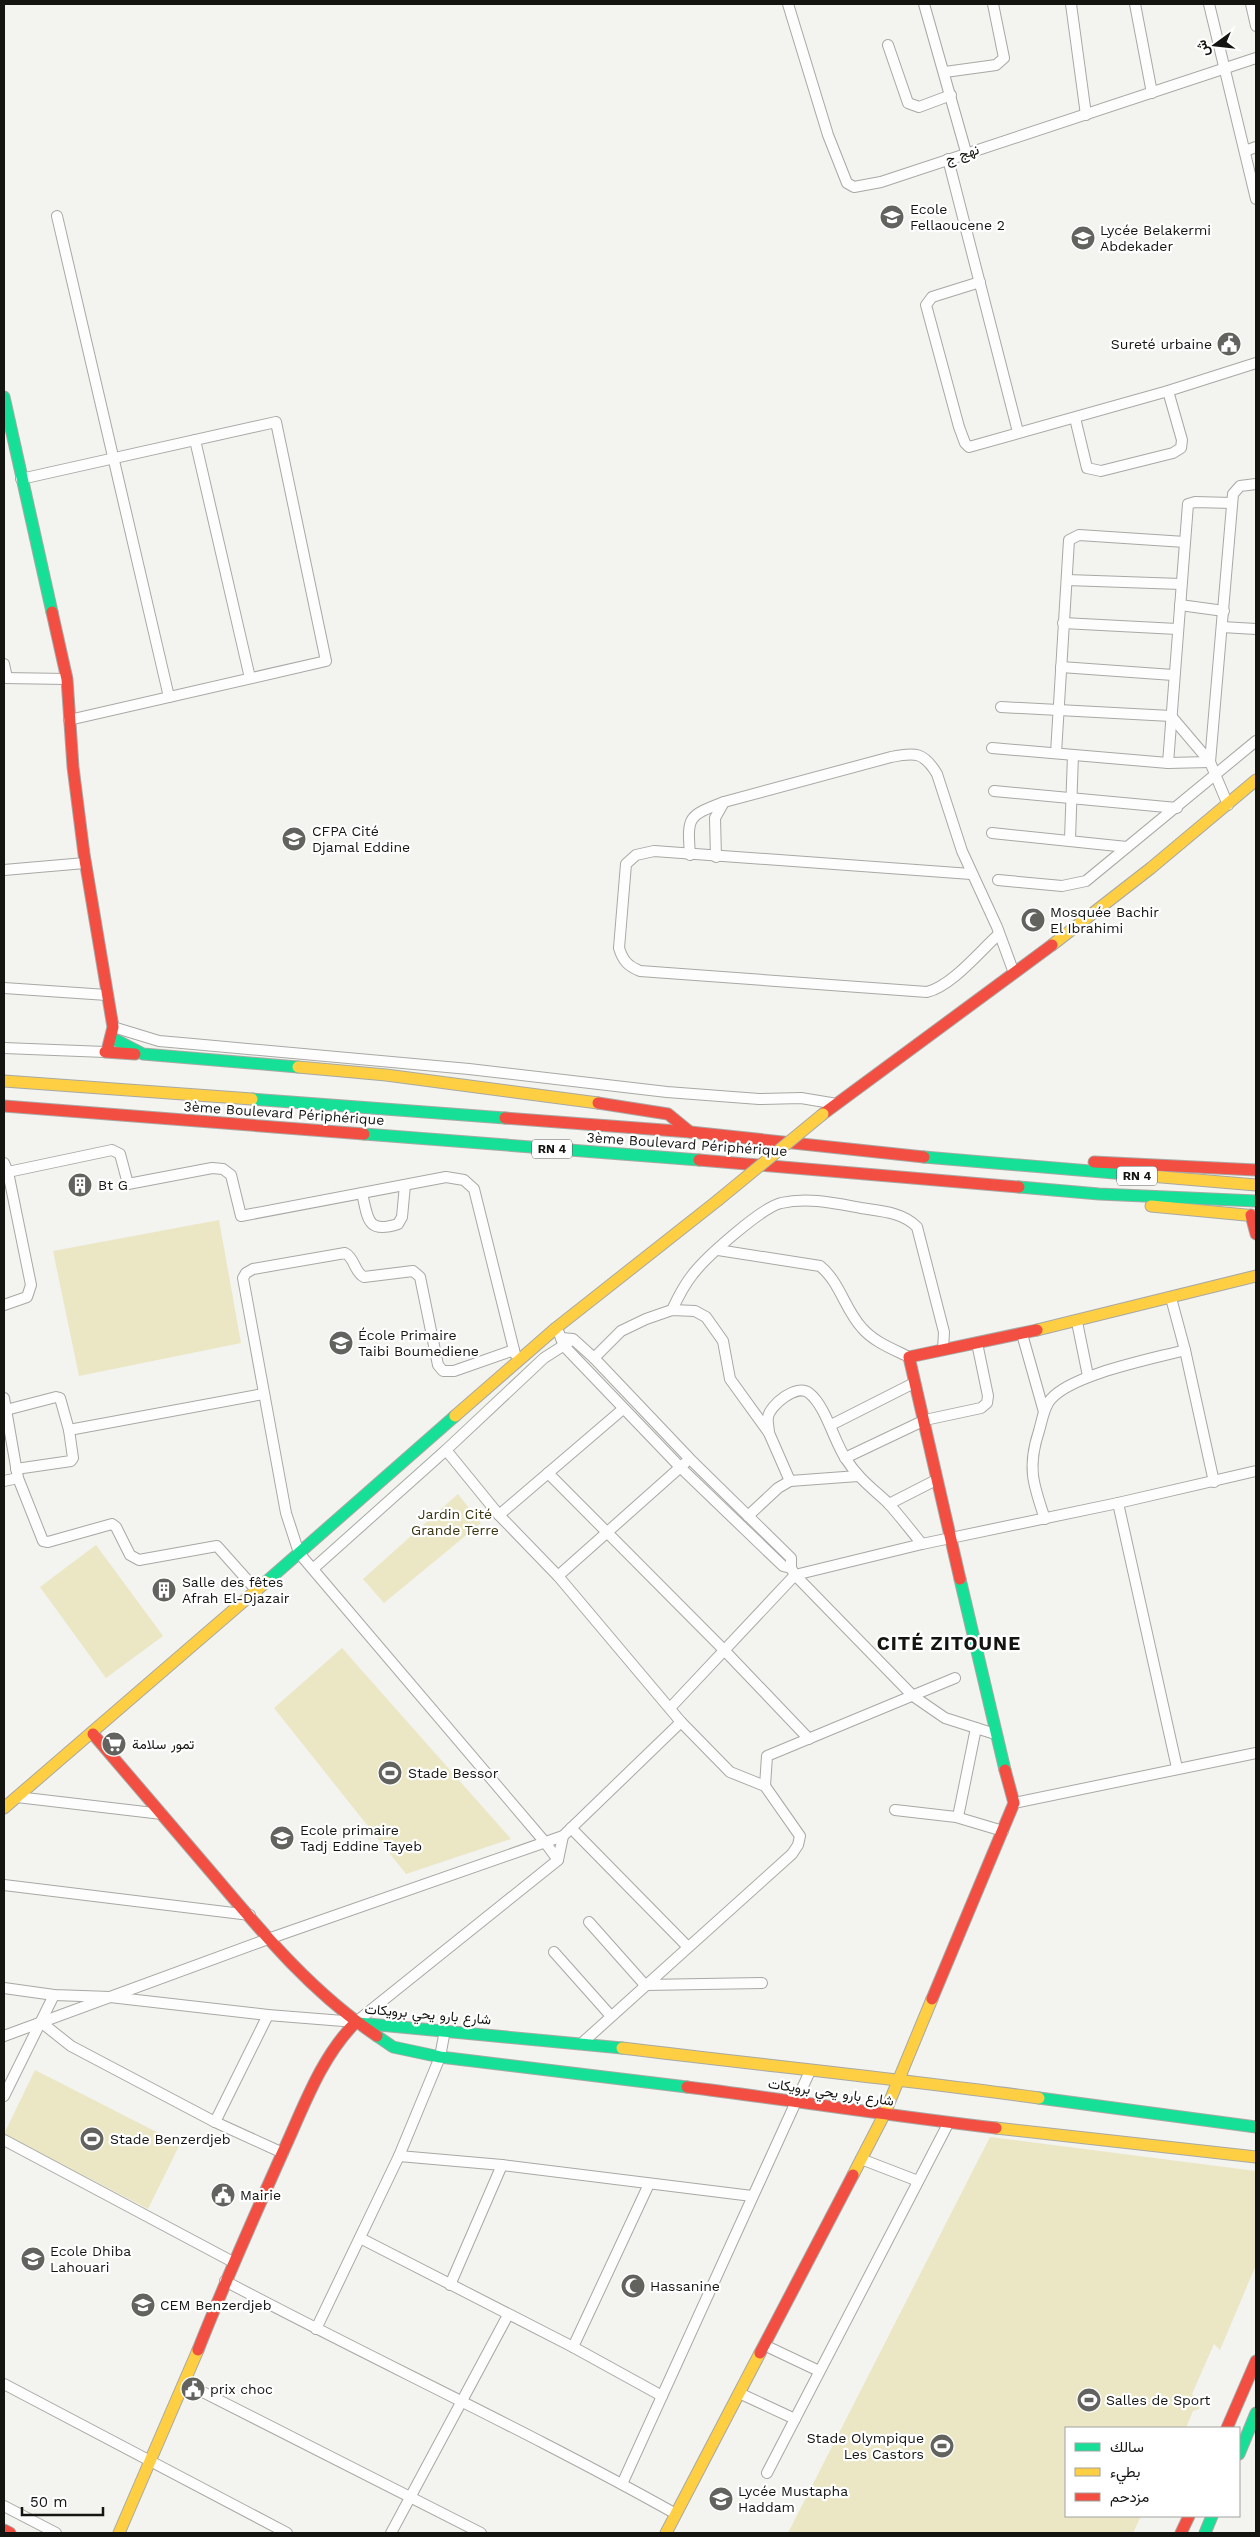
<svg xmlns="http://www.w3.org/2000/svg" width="1260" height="2537" viewBox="0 0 1260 2537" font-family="'Work Sans',Vazirmatn,sans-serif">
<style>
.green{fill:#ebe7c4}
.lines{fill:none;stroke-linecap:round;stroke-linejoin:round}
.street-casing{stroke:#a8a8a5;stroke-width:12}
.fast-casing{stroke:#a8a8a5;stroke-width:13}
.slow-casing{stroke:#a8a8a5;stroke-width:13}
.jam-casing{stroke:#a8a8a5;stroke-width:13}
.street{stroke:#fdfdfd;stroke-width:10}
.fast{stroke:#16e098;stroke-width:11}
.slow{stroke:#ffcf43;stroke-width:11}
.jam{stroke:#f24e42;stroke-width:11}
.slow-bridge-casing{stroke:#a8a8a5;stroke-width:13;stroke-linecap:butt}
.slow-bridge{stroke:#ffcf43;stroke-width:11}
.labels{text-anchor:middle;stroke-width:4.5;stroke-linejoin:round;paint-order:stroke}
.shield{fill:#fff;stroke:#5a5a58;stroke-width:1}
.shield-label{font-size:12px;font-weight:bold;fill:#141411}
.street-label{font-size:14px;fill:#141411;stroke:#fff}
.poi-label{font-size:14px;fill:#141411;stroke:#fff;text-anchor:start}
.park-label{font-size:14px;fill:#39340f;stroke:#fff}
.district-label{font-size:19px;font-weight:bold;letter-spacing:1px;fill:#141411;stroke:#fff}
</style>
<rect width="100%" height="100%" fill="#f3f3ef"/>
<g class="green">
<path d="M219,1220l22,123 -162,33 -26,-125z"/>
<path d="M458,1494l23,29 -97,80 -21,-24z"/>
<path d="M96,1545l67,91 -57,42 -66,-91z"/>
<path d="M342,1648l169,191 -105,35 -132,-166z"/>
<path d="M35,2070l145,74 -32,65 -144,-75z"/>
<path d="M990,2137l266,34v94l-36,85 -6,-6 -22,50 8,10 -1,5 -6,2 -7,17h-120v88h75l-8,17h-345z"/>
</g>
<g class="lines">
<defs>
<g id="street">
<path d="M788,4l40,131 19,48 7,4 27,-5 375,-124"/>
<path d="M924,4l42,148"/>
<path d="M1071,4l15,111"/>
<path d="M1135,4l17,89"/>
<path d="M1209,4l47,195"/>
<path d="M1251,4l5,22"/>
<path d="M888,45l20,58 11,4 32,-12"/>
<path d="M945,72l51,-7 8,-7 -11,-54"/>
<path d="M1245,151l11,-4"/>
<path d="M948,159l70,273"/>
<path d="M57,216l112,481"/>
<path d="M980,282l-48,15 -6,8 33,122 6,16 4,4 199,-56 88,-28"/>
<path d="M1075,418l12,50 14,3 72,-18 8,-5 1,-8 -14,-49"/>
<path d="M195,440l55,238"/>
<path d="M21,479l255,-57 50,239 -257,59"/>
<path d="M1067,580l114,4"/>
<path d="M1180,605l44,6"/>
<path d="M1063,623l114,6"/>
<path d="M1222,627l34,2"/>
<path d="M4,664l3,14"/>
<path d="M1061,667l112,8"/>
<path d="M4,678l63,1"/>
<path d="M1001,707l170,9 39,46 18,43"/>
<path d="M992,748l176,15 42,-1 23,-268 7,-8 16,-2"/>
<path d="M1056,753l13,-213 10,-5 106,7"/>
<path d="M1168,763l20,-259 7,-2 37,1"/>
<path d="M994,791l183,17"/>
<path d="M992,833l135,14"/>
<path d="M1070,839l3,-84"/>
<path d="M690,855c-3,-39 -2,-39 34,-53l167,-45c24,-5 33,-5 46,17l25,77 35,76 17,46"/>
<path d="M716,857l-1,-39 9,-16"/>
<path d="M4,870l81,-7"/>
<path d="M971,874l-317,-23 -18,4 -10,9 -7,84c4,13 9,18 21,23l287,21c25,-6 53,-41 72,-58"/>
<path d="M998,880l64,6 24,-5 170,-140"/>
<path d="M4,988l103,7"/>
<path d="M113,1027l46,14 34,3 276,25 198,23 92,7 42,-1 36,6"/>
<path d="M4,1048l101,4"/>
<path d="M4,1163l4,9 23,113 -4,12 -23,8"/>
<path d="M8,1172l104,-22 8,4 8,30 84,-16 11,1 8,6 10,41 205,-39 18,3 10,9 41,165"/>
<path d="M362,1193c6,26 5,41 36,31l4,-7 3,-32"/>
<path d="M718,1250l102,16c20,16 25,44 42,62 12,14 31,21 47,29"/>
<path d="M1171,1298l14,52 29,132"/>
<path d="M672,1310c6,-13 12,-25 21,-36 13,-17 68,-66 88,-71 27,-6 53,0 80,5 19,3 42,4 56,19l27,105 -1,18"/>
<path d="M1077,1322l11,54"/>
<path d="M559,1333l5,13 117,122 102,98 8,2"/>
<path d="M1022,1334l22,78"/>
<path d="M561,1338l12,1 21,19 96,101 101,99v10l4,7 118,121 32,22 50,16"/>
<path d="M514,1350l-60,21h-11l-5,-6 -18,-88 -7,-6 -49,6c-10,-5 -9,-19 -19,-24l-92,16 -7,4 -3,5 43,235 13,40 245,288 14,19"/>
<path d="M594,1358l27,-27 25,-12 26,-9 23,1 11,6 17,24 7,38 39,54 21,48 -12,7 -30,28"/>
<path d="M4,1398l14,80 25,63 5,1 64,-18 4,3 14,28 9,5 78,-14 40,45"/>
<path d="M6,1410l50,-13 4,1 9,32 4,28 -2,3 -55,8"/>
<path d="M831,1425l83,-42"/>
<path d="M69,1430l194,-36"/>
<path d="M769,1433c0,-5 -2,-11 -1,-16 2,-12 29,-34 41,-24 17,13 25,49 37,66 11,18 27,30 42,44 12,13 23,28 34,41"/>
<path d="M446,1450l98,-92 25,-16"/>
<path d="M845,1458l80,-38 56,-12 6,-5 1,-7 -11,-53"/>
<path d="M548,1473l176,177 85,89"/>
<path d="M4,1481l14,-3"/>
<path d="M790,1481l68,-5"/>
<path d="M1118,1503l59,265"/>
<path d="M889,1504l47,-24"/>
<path d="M499,1515l124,-106"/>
<path d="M1045,1519c-12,-35 -18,-52 -6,-88 3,-10 5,-25 12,-32 22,-25 101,-40 134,-49"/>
<path d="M314,1568l132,-118 53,65 59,61 123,146 49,50 35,14 35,50 -2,9 -6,9 -210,189"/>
<path d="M558,1576l127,-113"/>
<path d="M670,1708l125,-133 127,-31 196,-41 138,-32"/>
<path d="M765,1786l2,-30 188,-78"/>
<path d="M17,1797l145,17"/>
<path d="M1014,1803l242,-50"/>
<path d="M895,1810l61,7 47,14"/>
<path d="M959,1812l17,-84"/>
<path d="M571,1828l117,119"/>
<path d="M4,1885l246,30"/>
<path d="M589,1922l56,63 117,-2"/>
<path d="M554,1952l56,63"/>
<path d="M4,1988l50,7 56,2 158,18 88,7 202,-162 5,-24"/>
<path d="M42,2023l29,23 144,76 68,31"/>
<path d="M4,2036l264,-97 295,-103 118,-114"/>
<path d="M4,2096l50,-101"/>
<path d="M215,2122l53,-107"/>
<path d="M4,2140l229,122"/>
<path d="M399,2156l103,9 250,31"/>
<path d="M861,2159l57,22"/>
<path d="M360,2238l213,109 89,49"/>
<path d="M225,2281c149,79 303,150 451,233"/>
<path d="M450,2285l52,-120"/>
<path d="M316,2329l83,-173 41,-99 5,-27"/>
<path d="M764,2345l55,26"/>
<path d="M573,2347l76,-163"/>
<path d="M185,2383l296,150"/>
<path d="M4,2384l283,149"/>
<path d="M739,2393l56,26"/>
<path d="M767,2473l182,-351"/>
<path d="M622,2484l188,-413"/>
<path d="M4,2506l52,27"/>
<path d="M391,2533l117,-218"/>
</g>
<g id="fast">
<path d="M4,397l48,215"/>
<path d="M112,1038l31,16 155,13"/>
<path d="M252,1099l253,19"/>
<path d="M364,1134l335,26"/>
<path d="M924,1157l226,19"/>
<path d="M1019,1187l80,7 157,7"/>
<path d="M960,1579l45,191"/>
<path d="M266,1582l189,-166"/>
<path d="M358,2023l264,25"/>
<path d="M377,2036l16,11 47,10 247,30"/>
<path d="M1039,2098l217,29"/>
<path d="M1239,2454l17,-41"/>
<path d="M1205,2533l7,-17"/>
</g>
<g id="slow">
<path d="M1052,945l99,-77 105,-88"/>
<path d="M298,1067l88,8 212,28"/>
<path d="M4,1081l248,18"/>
<path d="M1150,1176l106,9"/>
<path d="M1151,1206l105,10"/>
<path d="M1037,1330l219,-54"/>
<path d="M455,1416l101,-88 161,-127"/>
<path d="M4,1808l262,-226"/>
<path d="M622,2048c139,17 278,31 417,50"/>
<path d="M996,2128l260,29"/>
<path d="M853,2175l31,-60 48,-116"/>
<path d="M119,2533l79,-183"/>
<path d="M666,2533l94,-180"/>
</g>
<g id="jam">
<path d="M52,612l15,67 6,88 11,87 29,173 -5,20"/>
<path d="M105,1052l30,2"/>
<path d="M598,1103l70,11 22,18"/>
<path d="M4,1106l360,28"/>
<path d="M823,1114l229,-169"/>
<path d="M505,1118l185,14 234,25"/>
<path d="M699,1160l320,27"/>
<path d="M1094,1162l162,8"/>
<path d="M1251,1215l5,19"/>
<path d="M960,1579l-51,-222 128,-27"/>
<path d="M93,1734c41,48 83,97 124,145 48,57 97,115 160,157"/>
<path d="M932,1999l82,-196 -9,-33"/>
<path d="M687,2087c103,13 205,29 309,41"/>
<path d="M198,2350c26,-66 55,-131 84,-196 21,-45 38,-96 74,-132"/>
<path d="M760,2353l93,-178"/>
<path d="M1227,2428l29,-67"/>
<path d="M4,2530l6,3"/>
<path d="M1181,2533l8,-17"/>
</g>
</defs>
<use href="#street" class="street-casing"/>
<use href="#fast" class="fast-casing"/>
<use href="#slow" class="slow-casing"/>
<use href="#jam" class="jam-casing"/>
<use href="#street" class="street"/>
<use href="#fast" class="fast"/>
<use href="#slow" class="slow"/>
<use href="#jam" class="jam"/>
<defs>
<path id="slow-bridge" d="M717,1201l106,-87"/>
</defs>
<use href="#slow-bridge" class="slow-bridge-casing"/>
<use href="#slow-bridge" class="slow-bridge"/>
</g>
<defs>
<symbol id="school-disc" viewBox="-11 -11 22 22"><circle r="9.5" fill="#62625f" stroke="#fff"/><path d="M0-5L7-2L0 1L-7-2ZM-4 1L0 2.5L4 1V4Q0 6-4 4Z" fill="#fff"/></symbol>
<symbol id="civic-disc" viewBox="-11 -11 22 22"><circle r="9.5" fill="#62625f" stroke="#fff"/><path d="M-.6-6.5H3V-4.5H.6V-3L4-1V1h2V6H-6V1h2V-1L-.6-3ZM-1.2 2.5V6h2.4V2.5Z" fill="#fff"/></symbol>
<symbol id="university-disc" viewBox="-11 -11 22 22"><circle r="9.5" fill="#62625f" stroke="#fff"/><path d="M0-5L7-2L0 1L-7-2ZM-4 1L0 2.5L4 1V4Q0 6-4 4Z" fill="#fff"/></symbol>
<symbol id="mosque-disc" viewBox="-11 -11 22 22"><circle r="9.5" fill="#62625f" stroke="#fff"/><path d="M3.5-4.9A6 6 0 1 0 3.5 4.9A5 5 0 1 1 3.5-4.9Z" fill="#fff"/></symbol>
<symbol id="building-disc" viewBox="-11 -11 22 22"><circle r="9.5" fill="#62625f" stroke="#fff"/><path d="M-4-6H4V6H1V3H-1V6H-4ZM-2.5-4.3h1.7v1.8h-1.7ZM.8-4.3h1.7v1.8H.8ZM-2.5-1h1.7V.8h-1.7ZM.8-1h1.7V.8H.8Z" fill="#fff"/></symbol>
<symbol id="supermarket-disc" viewBox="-11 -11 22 22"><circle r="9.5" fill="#62625f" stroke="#fff"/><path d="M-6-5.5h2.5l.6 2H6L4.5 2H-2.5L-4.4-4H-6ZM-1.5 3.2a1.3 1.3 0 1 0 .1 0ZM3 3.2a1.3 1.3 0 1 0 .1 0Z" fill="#fff"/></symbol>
<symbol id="stadium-disc" viewBox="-11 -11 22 22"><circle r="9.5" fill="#62625f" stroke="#fff"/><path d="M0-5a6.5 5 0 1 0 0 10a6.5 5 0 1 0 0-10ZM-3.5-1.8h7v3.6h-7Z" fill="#fff"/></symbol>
</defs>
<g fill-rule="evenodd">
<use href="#school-disc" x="878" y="203" width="28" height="28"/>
<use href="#school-disc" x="1069" y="224" width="28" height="28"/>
<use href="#civic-disc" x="1215" y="330" width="28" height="28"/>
<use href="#university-disc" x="280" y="825" width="28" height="28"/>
<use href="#mosque-disc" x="1019" y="906" width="28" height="28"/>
<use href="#building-disc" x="66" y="1171" width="28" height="28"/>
<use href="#school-disc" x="327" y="1329" width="28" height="28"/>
<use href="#building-disc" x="150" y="1576" width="28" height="28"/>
<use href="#supermarket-disc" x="100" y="1730" width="28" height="28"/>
<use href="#stadium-disc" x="376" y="1759" width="28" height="28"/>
<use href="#school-disc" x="268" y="1824" width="28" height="28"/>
<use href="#stadium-disc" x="78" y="2125" width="28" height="28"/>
<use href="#civic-disc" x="209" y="2181" width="28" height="28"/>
<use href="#school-disc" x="19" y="2245" width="28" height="28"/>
<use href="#mosque-disc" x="619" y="2272" width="28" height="28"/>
<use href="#school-disc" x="129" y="2291" width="28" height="28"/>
<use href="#civic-disc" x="179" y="2375" width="28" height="28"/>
<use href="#stadium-disc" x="1075" y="2386" width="28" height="28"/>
<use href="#stadium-disc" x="928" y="2432" width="28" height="28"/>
<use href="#school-disc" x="707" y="2485" width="28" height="28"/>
</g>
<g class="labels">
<g class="shield">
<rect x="532" y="1139.5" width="40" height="19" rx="4"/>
<rect x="1117" y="1166.5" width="40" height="19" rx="4"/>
</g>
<g class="shield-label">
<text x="552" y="1153">RN 4</text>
<text x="1137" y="1180">RN 4</text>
</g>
<g class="street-label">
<text transform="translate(962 154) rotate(-19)" y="5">نهج ج</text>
<text transform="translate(284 1113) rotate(4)" y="5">3ème Boulevard Périphérique</text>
<text transform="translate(687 1144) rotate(4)" y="5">3ème Boulevard Périphérique</text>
<text transform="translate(428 2014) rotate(5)" y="5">شارع بارو يحي برويكات</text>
<text transform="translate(831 2092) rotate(8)" y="5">شارع بارو يحي برويكات</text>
</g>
<g class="poi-label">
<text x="910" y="214">Ecole<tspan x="910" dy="16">Fellaoucene 2</tspan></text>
<text x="1100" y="235">Lycée Belakermi<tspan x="1100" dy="16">Abdekader</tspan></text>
<text x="1212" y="349" text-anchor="end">Sureté urbaine</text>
<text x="312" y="836">CFPA Cité<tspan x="312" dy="16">Djamal Eddine</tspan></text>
<text x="1050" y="917">Mosquée Bachir<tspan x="1050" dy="16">El Ibrahimi</tspan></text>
<text x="98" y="1190">Bt G</text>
<text x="358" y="1340">École Primaire<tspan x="358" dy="16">Taibi Boumediene</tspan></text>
<text x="182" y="1587">Salle des fêtes<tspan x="182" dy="16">Afrah El-Djazair</tspan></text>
<text x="132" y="1749">تمور سلامة</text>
<text x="408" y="1778">Stade Bessor</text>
<text x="300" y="1835">Ecole primaire<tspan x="300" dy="16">Tadj Eddine Tayeb</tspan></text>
<text x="110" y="2144">Stade Benzerdjeb</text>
<text x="240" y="2200">Mairie</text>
<text x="50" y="2256">Ecole Dhiba<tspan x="50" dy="16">Lahouari</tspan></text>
<text x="650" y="2291">Hassanine</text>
<text x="160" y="2310">CEM Benzerdjeb</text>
<text x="210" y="2394">prix choc</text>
<text x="1106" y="2405">Salles de Sport</text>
<text x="924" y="2443" text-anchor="end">Stade Olympique<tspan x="924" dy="16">Les Castors</tspan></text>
<text x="738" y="2496">Lycée Mustapha<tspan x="738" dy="16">Haddam</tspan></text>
</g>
<g class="park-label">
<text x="455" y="1519">Jardin Cité<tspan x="455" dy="16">Grande Terre</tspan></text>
</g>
<g class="district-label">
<text x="949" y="1650">CITÉ ZITOUNE</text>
</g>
</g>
<rect width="1260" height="2537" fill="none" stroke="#141411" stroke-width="10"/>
<rect x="1065" y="2427" width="175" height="90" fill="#ffffff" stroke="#a1a1a0"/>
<rect x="1075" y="2443" width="25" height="8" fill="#16e098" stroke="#a1a1a0"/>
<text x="1110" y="2452" font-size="15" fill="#141411">سالك</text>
<rect x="1075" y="2468" width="25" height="8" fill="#ffcf43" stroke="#a1a1a0"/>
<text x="1110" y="2477" font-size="15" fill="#141411">بطيء</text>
<rect x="1075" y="2493" width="25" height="8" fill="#f24e42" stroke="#a1a1a0"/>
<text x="1110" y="2502" font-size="15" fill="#141411">مزدحم</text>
<g transform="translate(1215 45) rotate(255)" stroke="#ffffff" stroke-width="4" paint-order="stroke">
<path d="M0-4L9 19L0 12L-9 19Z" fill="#141411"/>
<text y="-8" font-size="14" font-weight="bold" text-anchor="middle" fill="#141411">ش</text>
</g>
<path d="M22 2507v8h81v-8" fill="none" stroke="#141411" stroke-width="2.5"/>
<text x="30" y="2507" font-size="15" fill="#141411" stroke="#ffffff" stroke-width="4" paint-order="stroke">50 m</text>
</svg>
